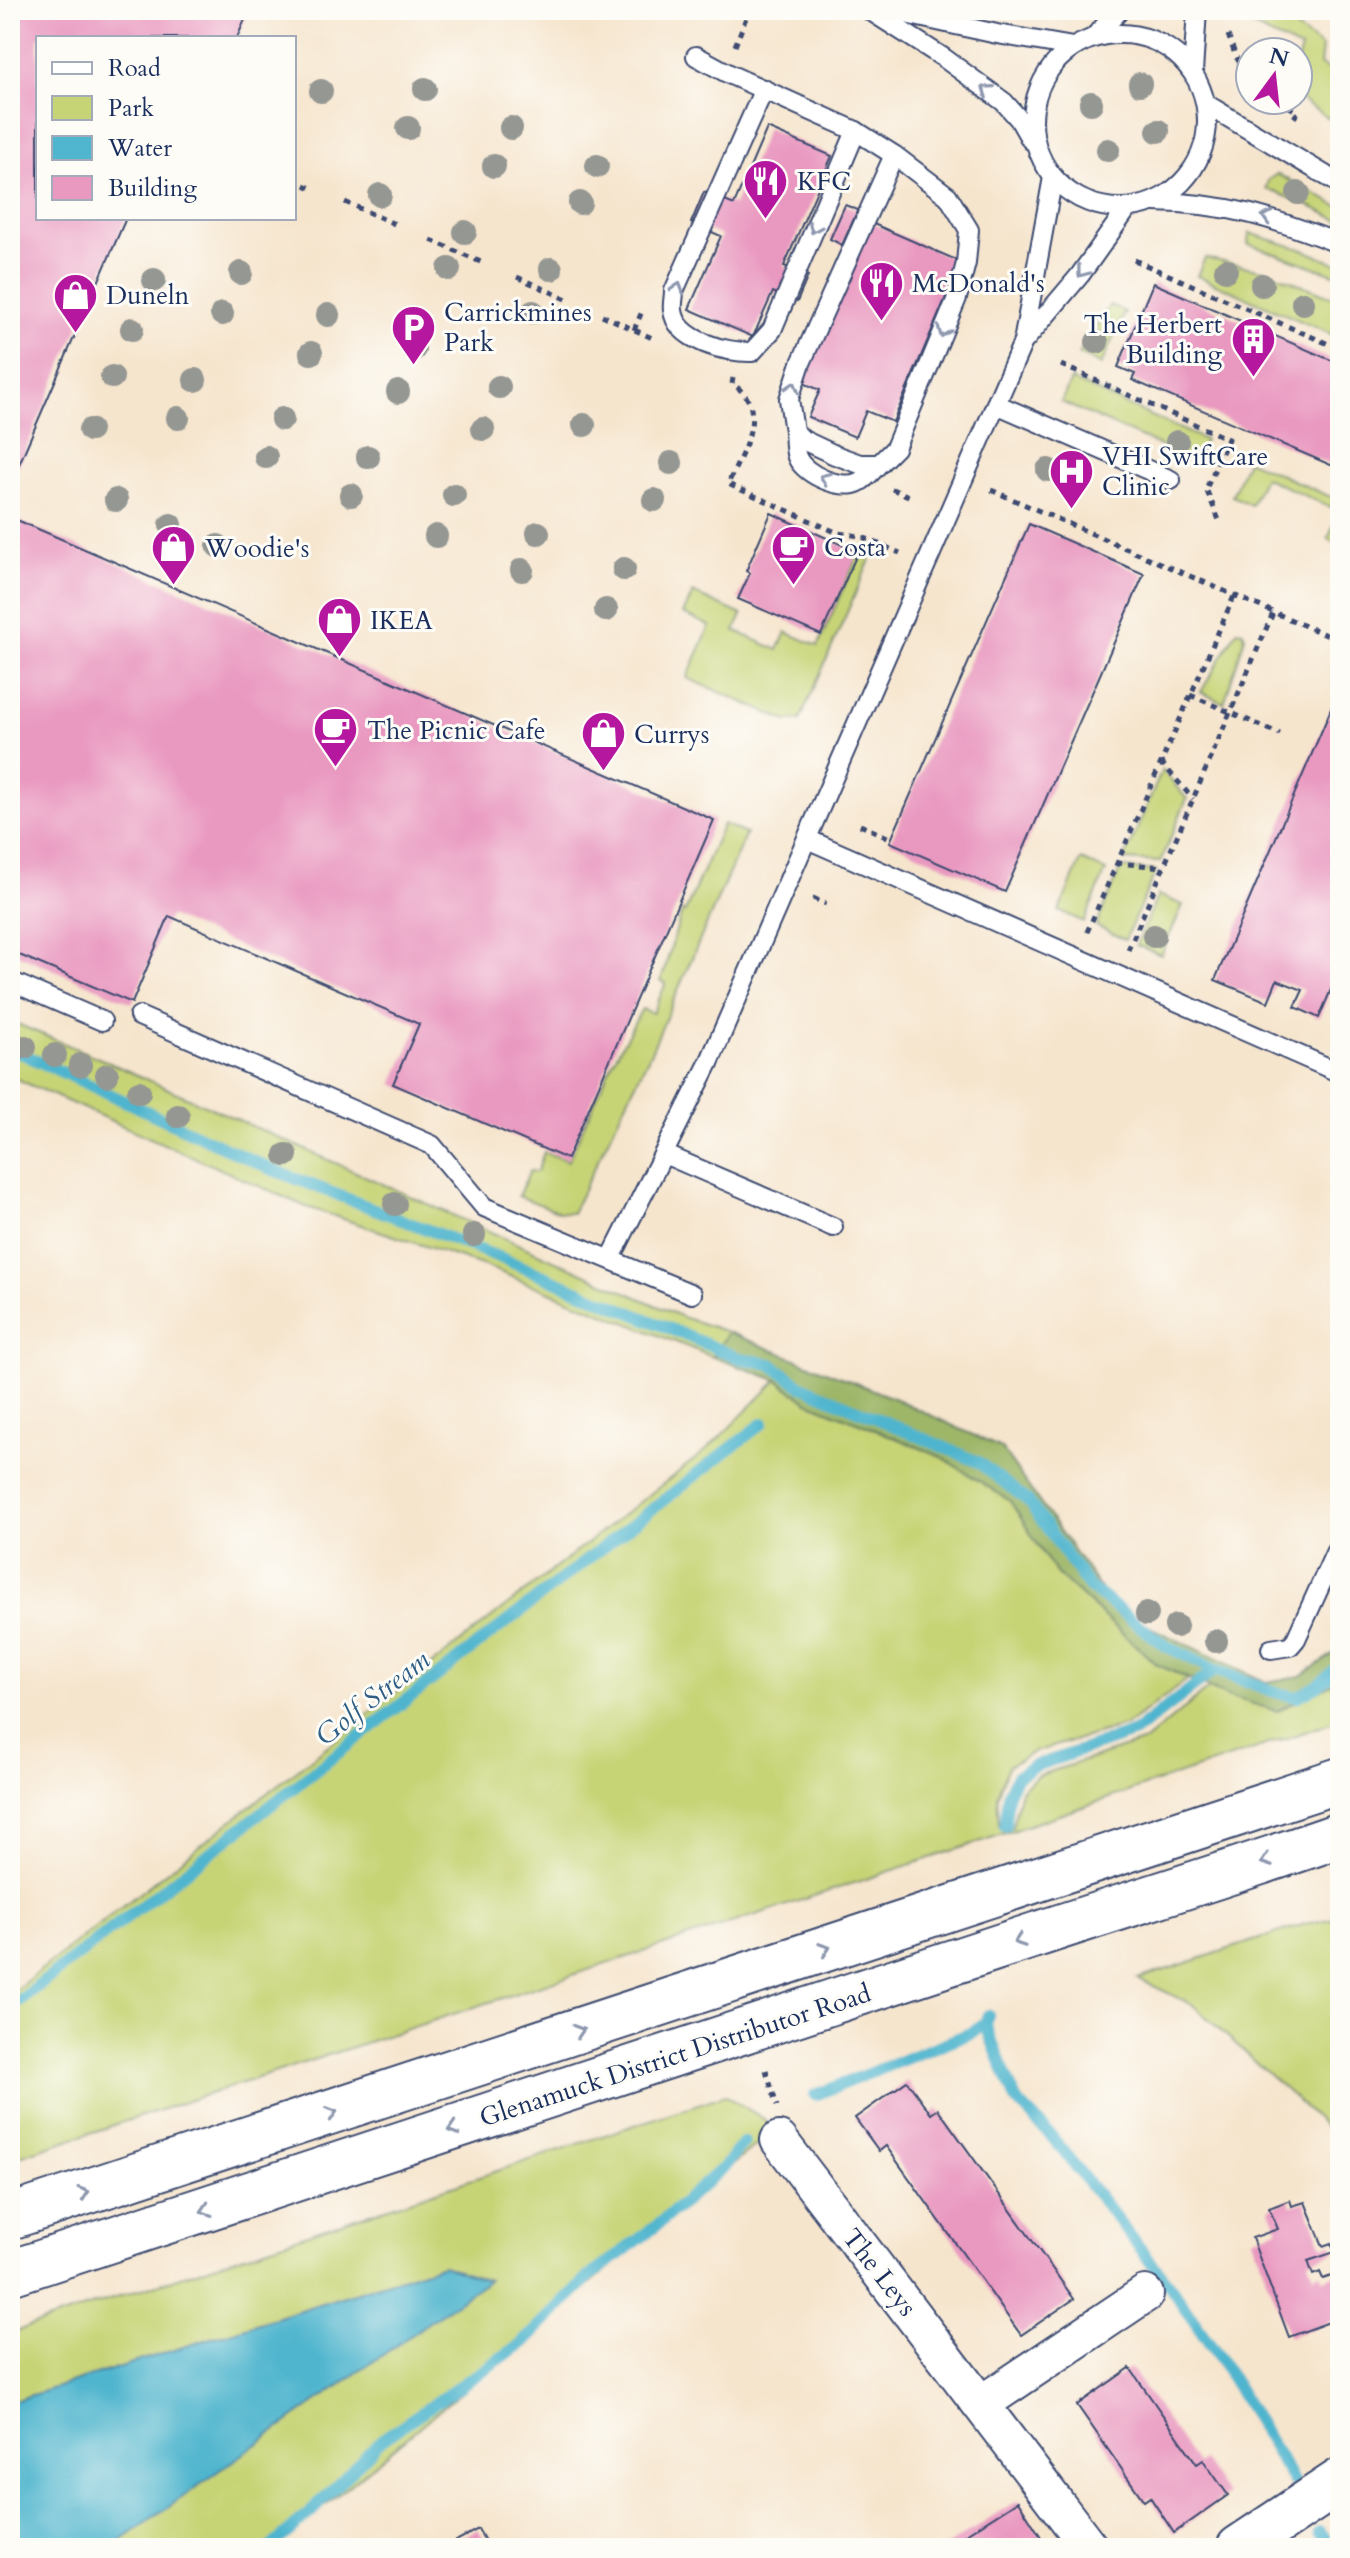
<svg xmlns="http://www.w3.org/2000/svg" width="1350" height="2558" viewBox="0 0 1350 2558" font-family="Cardo,serif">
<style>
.green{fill:#c7d476;stroke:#71826a;stroke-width:2}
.forest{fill:#9db667;stroke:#5c7262;stroke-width:2}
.water{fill:#50b5ce;stroke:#367296;stroke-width:2}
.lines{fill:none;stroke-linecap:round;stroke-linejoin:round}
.stream{stroke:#50b5ce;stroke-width:12}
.building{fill:#e998c0}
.service-casing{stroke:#3c4a6f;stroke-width:22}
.minor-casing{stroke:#3c4a6f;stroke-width:40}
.tertiary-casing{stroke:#3c4a6f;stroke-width:48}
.secondary-casing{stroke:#3c4a6f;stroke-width:48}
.path{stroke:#3c4a6f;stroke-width:5;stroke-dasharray:6 6;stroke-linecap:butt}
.service{stroke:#fff;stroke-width:18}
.minor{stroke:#fff;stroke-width:36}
.tertiary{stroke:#fff;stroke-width:44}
.secondary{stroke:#fff;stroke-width:44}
.tree{fill:#959793}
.oneway{stroke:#8d97ae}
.labels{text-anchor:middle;stroke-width:6;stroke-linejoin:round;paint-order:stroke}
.poi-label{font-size:26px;fill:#1b2f5e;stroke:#fdfcf7;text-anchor:start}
.street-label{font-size:26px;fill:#1b2f5e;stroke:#fdfcf7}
.water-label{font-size:28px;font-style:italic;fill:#2e5e85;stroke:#fdfcf7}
</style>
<rect width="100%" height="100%" fill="#fdfcf7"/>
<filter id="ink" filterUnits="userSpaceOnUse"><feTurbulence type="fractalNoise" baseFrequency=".0125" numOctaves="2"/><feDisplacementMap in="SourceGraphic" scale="16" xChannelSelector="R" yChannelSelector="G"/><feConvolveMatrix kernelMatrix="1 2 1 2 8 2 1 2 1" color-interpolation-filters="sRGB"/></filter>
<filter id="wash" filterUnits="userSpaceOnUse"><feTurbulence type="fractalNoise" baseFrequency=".006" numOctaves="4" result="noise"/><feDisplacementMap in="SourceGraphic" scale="32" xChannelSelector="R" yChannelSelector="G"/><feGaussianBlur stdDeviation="1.8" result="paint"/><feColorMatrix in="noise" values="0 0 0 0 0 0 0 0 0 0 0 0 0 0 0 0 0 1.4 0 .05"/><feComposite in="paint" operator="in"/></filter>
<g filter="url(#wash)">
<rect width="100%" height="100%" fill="#f6e5cd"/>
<g class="green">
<path d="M1243,10h32v3l47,34 -2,18 20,10v51l-42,-28v-39l3,-10 -56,-26z"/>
<path d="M1277,174l63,33v14l-36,-18 -38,-14 2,-9z"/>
<path d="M1249,233l55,17 36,15v11l-92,-32z"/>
<path d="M1205,258l62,13 73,29v38l-143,-62z"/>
<path d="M1110,305l15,7 -24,53 -22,-11z"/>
<path d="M1071,380l134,60 -9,22 -135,-60z"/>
<path d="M1247,460l93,41v44l-12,-6 11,-28 -75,-34 -13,28 -19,-9z"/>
<path d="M861,548l12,5 -73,167 -13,1 -100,-43 23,-52 -27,-12 10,-21 49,22 -7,16 43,19 8,-18 32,14z"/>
<path d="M1237,630l6,1 2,6 -21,66 -23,-11z"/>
<path d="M1162,770l25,29 -27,63 -36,-2z"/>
<path d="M723,824l23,10 -95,218 -79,161 -12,-1 -42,-16 12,-25 7,1 7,-20 24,9 45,-100 29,-52 11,4 13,-30 -5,-2 21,-70 3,1z"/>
<path d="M1081,860l25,11 -22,51 -25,-11z"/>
<path d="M1121,868l35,3 -31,69 -29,-14z"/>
<path d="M1158,895l25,10 -22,50 -25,-10z"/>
<path d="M10,1021l91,38 581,258 46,15 -15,25 -231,-92 -178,-59 -294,-130z"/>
<path d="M777,1380l32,22 131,54 71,45 44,71 101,92 32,15 -61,46 -93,27 -26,14 -11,30 2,29 13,2 9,-37 16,-14 108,-35 64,-53 68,23 63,-31v40l-364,123 -966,316v-165l699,-546z"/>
<path d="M1340,1917v223l-148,-136 -54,-25 167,-55z"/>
<path d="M725,2095l39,24 9,12 -499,417h-163l376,-269 -45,-14 -432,137v-69z"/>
</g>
<path class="forest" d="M728,1332l170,68 103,48 101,143 41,33 123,58 35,-6 39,-27v31l-63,31 -50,-15 -71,-32 -101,-92 -45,-71 -70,-45 -132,-54 -31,-22 -64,-23z"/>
<path class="water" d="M442,2265l46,15 -377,268h-101v-146z"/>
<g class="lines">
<g class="stream">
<path d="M10,1048l263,122 228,88 238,100 32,6 31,22 176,76 49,38 62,87 77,59 49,24 63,23 19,4 20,-11 23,-20"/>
<path d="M1005,1826l3,-33 9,-17 15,-9 103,-35 80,-62"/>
<path d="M10,2008l753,-585"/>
<path d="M985,2024l31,76 36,37 118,149 52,76 71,119"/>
<path d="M815,2095l158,-63 12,-8 3,-9"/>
<path d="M1320,2532l14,16"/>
<path d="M270,2548l41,-36 70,-72 142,-97 66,-66 66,-50 69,-60 20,-25"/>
</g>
</g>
<g id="blocks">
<g class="building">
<path d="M10,10h239l-12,28h-199v180h88l-116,267z"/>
<path d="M767,128l65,28 -48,110 24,10 -11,26 -24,-10 -20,45 -64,-28 32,-73 -30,-13 13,-31 30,13z"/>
<path d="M845,205l13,5 -16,35 -12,-6z"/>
<path d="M869,222l92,40 -68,160 -27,-11 -11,26 -47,-20 12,-27 -19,-8z"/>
<path d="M1153,283l187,81v105l-208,-89 3,-6 -17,-7z"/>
<path d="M771,513l87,39 -37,83 -83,-36 12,-26 -4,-2z"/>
<path d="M10,517l704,303 -147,339 -174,-75 26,-60 -250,-108 -37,87 -122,-52z"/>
<path d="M1029,524l115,50 -139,318 -115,-50z"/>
<path d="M1340,688v286l-2,-1 -19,45 -24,-11 8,-17 -26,-10 -9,22 -53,-22z"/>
<path d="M907,2081l24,33 7,-5 136,190 -53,36 -135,-189 -7,5 -24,-33z"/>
<path d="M1290,2200l2,6 13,-4 18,44 8,-3 4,9 -27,9 5,14 7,-3 3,7 17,-6v45l-51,19 -37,-99 26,-9 -9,-21z"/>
<path d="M1130,2368l67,96 6,-4 25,35 -54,38 -24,-36 -6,4 -67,-96z"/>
<path d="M1018,2501l30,47h-104z"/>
<path d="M478,2529l11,19h-46z"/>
</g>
</g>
</g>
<g filter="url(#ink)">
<use href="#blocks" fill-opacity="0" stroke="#3c4a6f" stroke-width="2"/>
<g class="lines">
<defs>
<g id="service">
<path d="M869,10l75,48 60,44 15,17 12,21"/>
<path d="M887,10l110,24 76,13"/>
<circle cx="1120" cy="121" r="87"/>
<path d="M1093,38l27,-28"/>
<path d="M696,56l35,19 125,56 38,24 54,41 21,34 -3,33 -9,35 -62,150 -16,16h-19l-25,-9 -32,-15 -9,-9 -5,-32 12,-36 93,-208"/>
<path d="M1193,72l4,-62"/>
<path d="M764,89l-90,202c0,6 -2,14 -1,19 3,31 54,43 79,42l20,-22 84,-199"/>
<path d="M1206,104l134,80"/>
<path d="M1154,202c74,1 119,16 186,42"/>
<path d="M1025,340l55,-65 47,-66"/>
<path d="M996,404l175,76"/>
<path d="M794,431c1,7 0,19 3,26 7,18 45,34 62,25 8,-4 14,-12 20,-18"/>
<path d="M807,839l533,234"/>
<path d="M10,981l92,40"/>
<path d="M139,1016l293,129 52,62 208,87"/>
<path d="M664,1154l169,73"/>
<path d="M611,1258l98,-195 314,-721 30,-165"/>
<path d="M1271,1649l19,-3 6,-7 44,-97"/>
</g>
<g id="minor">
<path d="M779,2140l311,408"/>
<path d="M981,2404l164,-110"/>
</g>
<path id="tertiary" d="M1239,2548l101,-67"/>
<g id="secondary">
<path d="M10,2217l1330,-437"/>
<path d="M10,2273c341,-110 682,-222 1022,-337 103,-34 206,-65 308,-101"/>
</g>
</defs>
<use href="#service" class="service-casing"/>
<use href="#minor" class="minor-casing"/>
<use href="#tertiary" class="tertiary-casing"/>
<use href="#secondary" class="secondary-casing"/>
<g class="path">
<path d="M1228,35l8,22 14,20"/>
<path d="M735,46l14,-36"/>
<path d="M1278,100l20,12 -7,10"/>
<path d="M294,180l17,8"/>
<path d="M345,202l52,23"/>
<path d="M431,240l52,23"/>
<path d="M1134,260l206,89"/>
<path d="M517,277l52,23"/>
<path d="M602,315l50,23"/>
<path d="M634,330l9,-21"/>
<path d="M1061,365l167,74 -22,50 13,31"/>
<path d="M733,378l-1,6c40,23 9,70 -4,100l110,49 22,3 40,17"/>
<path d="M892,489l19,8"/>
<path d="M991,490l349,151"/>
<path d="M1190,695l90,39"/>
<path d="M1161,762l32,37"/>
<path d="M860,825l32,14"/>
<path d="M1116,863l48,4"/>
<path d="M813,898l13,6"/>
<path d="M1087,932l147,-336"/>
<path d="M1128,950l145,-337"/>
<path d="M766,2070l11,36"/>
</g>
<use href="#service" class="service"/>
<use href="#minor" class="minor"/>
<use href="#tertiary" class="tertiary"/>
<use href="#secondary" class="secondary"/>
</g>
<g class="tree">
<circle cx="1140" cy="84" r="12"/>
<circle cx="425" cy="89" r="12"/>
<circle cx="321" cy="91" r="12"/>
<circle cx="1091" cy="103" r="12"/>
<circle cx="408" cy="128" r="12"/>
<circle cx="511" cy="128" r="12"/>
<circle cx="1158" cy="131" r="12"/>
<circle cx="1108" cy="150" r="12"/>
<circle cx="494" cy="166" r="12"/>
<circle cx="597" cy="166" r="12"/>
<circle cx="1298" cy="193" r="12"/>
<circle cx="380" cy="195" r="12"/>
<circle cx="580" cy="203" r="12"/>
<circle cx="465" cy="232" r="12"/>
<circle cx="449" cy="269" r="12"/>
<circle cx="551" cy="269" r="12"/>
<circle cx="1226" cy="270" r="12"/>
<circle cx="241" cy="273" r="12"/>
<circle cx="154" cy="280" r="12"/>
<circle cx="1262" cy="285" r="12"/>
<circle cx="1303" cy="303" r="12"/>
<circle cx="533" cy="312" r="12"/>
<circle cx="222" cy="314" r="12"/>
<circle cx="328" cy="315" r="12"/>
<circle cx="132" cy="329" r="12"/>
<circle cx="1097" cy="342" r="12"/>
<circle cx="414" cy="349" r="12"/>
<circle cx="311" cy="353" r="12"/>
<circle cx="112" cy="377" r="12"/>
<circle cx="195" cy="380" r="12"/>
<circle cx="499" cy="387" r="12"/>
<circle cx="398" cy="392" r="12"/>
<circle cx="178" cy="418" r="12"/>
<circle cx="282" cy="419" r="12"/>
<circle cx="584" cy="425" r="12"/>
<circle cx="483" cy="429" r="12"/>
<circle cx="90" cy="430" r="12"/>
<circle cx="1177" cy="442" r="12"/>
<circle cx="266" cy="457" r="12"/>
<circle cx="368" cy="457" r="12"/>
<circle cx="671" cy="463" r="12"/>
<circle cx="1048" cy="470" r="12"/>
<circle cx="351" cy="495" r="12"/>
<circle cx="454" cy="495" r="12"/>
<circle cx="116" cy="500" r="12"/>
<circle cx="654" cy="500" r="12"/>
<circle cx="171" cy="525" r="12"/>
<circle cx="538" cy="533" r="12"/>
<circle cx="436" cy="536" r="12"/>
<circle cx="218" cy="546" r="12"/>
<circle cx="624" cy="569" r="12"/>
<circle cx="522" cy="570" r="12"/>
<circle cx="606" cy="610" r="12"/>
<circle cx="1154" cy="936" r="12"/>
<circle cx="25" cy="1047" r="12"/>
<circle cx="55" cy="1055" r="12"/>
<circle cx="80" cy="1065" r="12"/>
<circle cx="107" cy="1075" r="12"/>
<circle cx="139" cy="1092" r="12"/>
<circle cx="178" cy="1116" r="12"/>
<circle cx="286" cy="1155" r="12"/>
<circle cx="395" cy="1204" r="12"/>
<circle cx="474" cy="1235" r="12"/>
<circle cx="1147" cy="1614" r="12"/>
<circle cx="1176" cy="1626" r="12"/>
<circle cx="1216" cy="1641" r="12"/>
</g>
<defs><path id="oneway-chevron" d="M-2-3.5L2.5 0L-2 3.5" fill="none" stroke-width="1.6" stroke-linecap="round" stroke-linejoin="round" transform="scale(2)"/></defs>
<g class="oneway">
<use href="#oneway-chevron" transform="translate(987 90) rotate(-145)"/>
<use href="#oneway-chevron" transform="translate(1267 217) rotate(-163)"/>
<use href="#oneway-chevron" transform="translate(814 228) rotate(113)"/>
<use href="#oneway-chevron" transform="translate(1082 272) rotate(127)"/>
<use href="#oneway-chevron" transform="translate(678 288) rotate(-73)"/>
<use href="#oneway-chevron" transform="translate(943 332) rotate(112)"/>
<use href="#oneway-chevron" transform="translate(793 387) rotate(-73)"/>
<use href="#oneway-chevron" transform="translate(825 478) rotate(-156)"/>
<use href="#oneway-chevron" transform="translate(1266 1861) rotate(161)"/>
<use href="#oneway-chevron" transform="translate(1019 1941) rotate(161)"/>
<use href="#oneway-chevron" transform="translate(825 1949) rotate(-19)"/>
<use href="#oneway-chevron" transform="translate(579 2031) rotate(-18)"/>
<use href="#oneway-chevron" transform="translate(332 2113) rotate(-18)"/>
<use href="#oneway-chevron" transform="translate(453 2129) rotate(162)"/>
<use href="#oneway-chevron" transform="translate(84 2193) rotate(-18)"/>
<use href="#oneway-chevron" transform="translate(206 2210) rotate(162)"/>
</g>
</g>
<defs>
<symbol id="restaurant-pin" viewBox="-11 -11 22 30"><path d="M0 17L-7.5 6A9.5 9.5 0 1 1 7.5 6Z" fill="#b5179e" stroke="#fdfcf7"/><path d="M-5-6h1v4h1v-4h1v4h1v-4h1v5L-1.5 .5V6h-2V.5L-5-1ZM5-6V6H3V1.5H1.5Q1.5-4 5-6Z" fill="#fff"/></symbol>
<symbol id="shop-pin" viewBox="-11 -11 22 30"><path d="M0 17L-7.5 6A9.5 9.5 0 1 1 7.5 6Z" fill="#b5179e" stroke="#fdfcf7"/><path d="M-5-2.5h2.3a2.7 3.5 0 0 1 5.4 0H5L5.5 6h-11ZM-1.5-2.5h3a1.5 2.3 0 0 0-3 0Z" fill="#fff"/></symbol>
<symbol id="parking-pin" viewBox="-11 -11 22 30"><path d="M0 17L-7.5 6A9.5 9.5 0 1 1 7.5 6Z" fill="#b5179e" stroke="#fdfcf7"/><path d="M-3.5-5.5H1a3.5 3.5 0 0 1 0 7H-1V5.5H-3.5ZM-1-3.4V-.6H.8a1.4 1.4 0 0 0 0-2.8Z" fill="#fff"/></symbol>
<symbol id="building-pin" viewBox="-11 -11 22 30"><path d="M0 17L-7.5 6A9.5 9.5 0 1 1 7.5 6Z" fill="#b5179e" stroke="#fdfcf7"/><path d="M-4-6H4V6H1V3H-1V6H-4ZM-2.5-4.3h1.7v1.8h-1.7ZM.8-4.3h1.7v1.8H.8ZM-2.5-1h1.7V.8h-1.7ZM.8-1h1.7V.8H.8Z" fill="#fff"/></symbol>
<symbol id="hospital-pin" viewBox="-11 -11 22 30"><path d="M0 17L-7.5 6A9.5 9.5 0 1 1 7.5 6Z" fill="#b5179e" stroke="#fdfcf7"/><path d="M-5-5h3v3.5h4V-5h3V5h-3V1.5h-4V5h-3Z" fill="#fff"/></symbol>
<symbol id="cafe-pin" viewBox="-11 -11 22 30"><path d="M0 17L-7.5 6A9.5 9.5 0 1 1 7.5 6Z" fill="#b5179e" stroke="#fdfcf7"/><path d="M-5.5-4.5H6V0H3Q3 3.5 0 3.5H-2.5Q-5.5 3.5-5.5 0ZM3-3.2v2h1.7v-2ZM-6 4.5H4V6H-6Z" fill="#fff"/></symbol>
</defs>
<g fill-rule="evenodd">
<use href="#restaurant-pin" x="740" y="156" width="51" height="69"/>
<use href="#restaurant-pin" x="856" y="258" width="51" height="69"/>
<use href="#shop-pin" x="50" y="270" width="51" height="69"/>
<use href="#parking-pin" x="388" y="302" width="51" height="69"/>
<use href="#building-pin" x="1228" y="314" width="51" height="69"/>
<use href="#hospital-pin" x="1046" y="446" width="51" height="69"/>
<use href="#cafe-pin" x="768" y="522" width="51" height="69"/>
<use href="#shop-pin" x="148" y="522" width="51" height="69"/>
<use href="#shop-pin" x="314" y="594" width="51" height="69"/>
<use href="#cafe-pin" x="310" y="704" width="51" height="69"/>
<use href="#shop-pin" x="578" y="708" width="51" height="69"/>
</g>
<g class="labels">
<g class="poi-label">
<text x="797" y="190">KFC</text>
<text x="912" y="292">McDonald's</text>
<text x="106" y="304">Duneln</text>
<text x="444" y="321">Carrickmines<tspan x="444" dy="30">Park</tspan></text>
<text x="1222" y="333" text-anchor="end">The Herbert<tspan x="1222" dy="30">Building</tspan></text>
<text x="1102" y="465">VHI SwiftCare<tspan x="1102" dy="30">Clinic</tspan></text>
<text x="824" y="556">Costa</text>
<text x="205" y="557">Woodie's</text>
<text x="370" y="629">IKEA</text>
<text x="367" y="739">The Picnic Cafe</text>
<text x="634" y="743">Currys</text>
</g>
<g class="street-label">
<text transform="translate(675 2055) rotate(-18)" y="9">Glenamuck District Distributor Road</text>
<text transform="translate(880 2272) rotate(52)" y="9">The Leys</text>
</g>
<g class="water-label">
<text transform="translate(372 1697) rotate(-38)" y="10">Golf Stream</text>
</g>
</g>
<rect width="1350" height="2558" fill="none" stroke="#fdfcf7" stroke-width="40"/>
<rect x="36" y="36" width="260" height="184" fill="#fdfcf7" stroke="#a3aaba" stroke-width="2"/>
<rect x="52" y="62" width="40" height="12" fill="#ffffff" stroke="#a3aaba" stroke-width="2"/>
<text x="108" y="76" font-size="24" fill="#1b2f5e">Road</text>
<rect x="52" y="96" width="40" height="24" fill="#c7d476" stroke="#a3aaba" stroke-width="2"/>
<text x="108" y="116" font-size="24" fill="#1b2f5e">Park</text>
<rect x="52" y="136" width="40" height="24" fill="#50b5ce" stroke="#a3aaba" stroke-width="2"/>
<text x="108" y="156" font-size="24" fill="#1b2f5e">Water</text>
<rect x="52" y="176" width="40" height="24" fill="#e998c0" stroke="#a3aaba" stroke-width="2"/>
<text x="108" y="196" font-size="24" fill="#1b2f5e">Building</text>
<g transform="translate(1274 76) rotate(15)"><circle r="38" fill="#fdfcf7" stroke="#a3aaba" stroke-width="2"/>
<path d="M0-6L14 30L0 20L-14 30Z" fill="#b5179e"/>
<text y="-12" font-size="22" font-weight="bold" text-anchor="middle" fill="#1b2f5e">N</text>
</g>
</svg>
